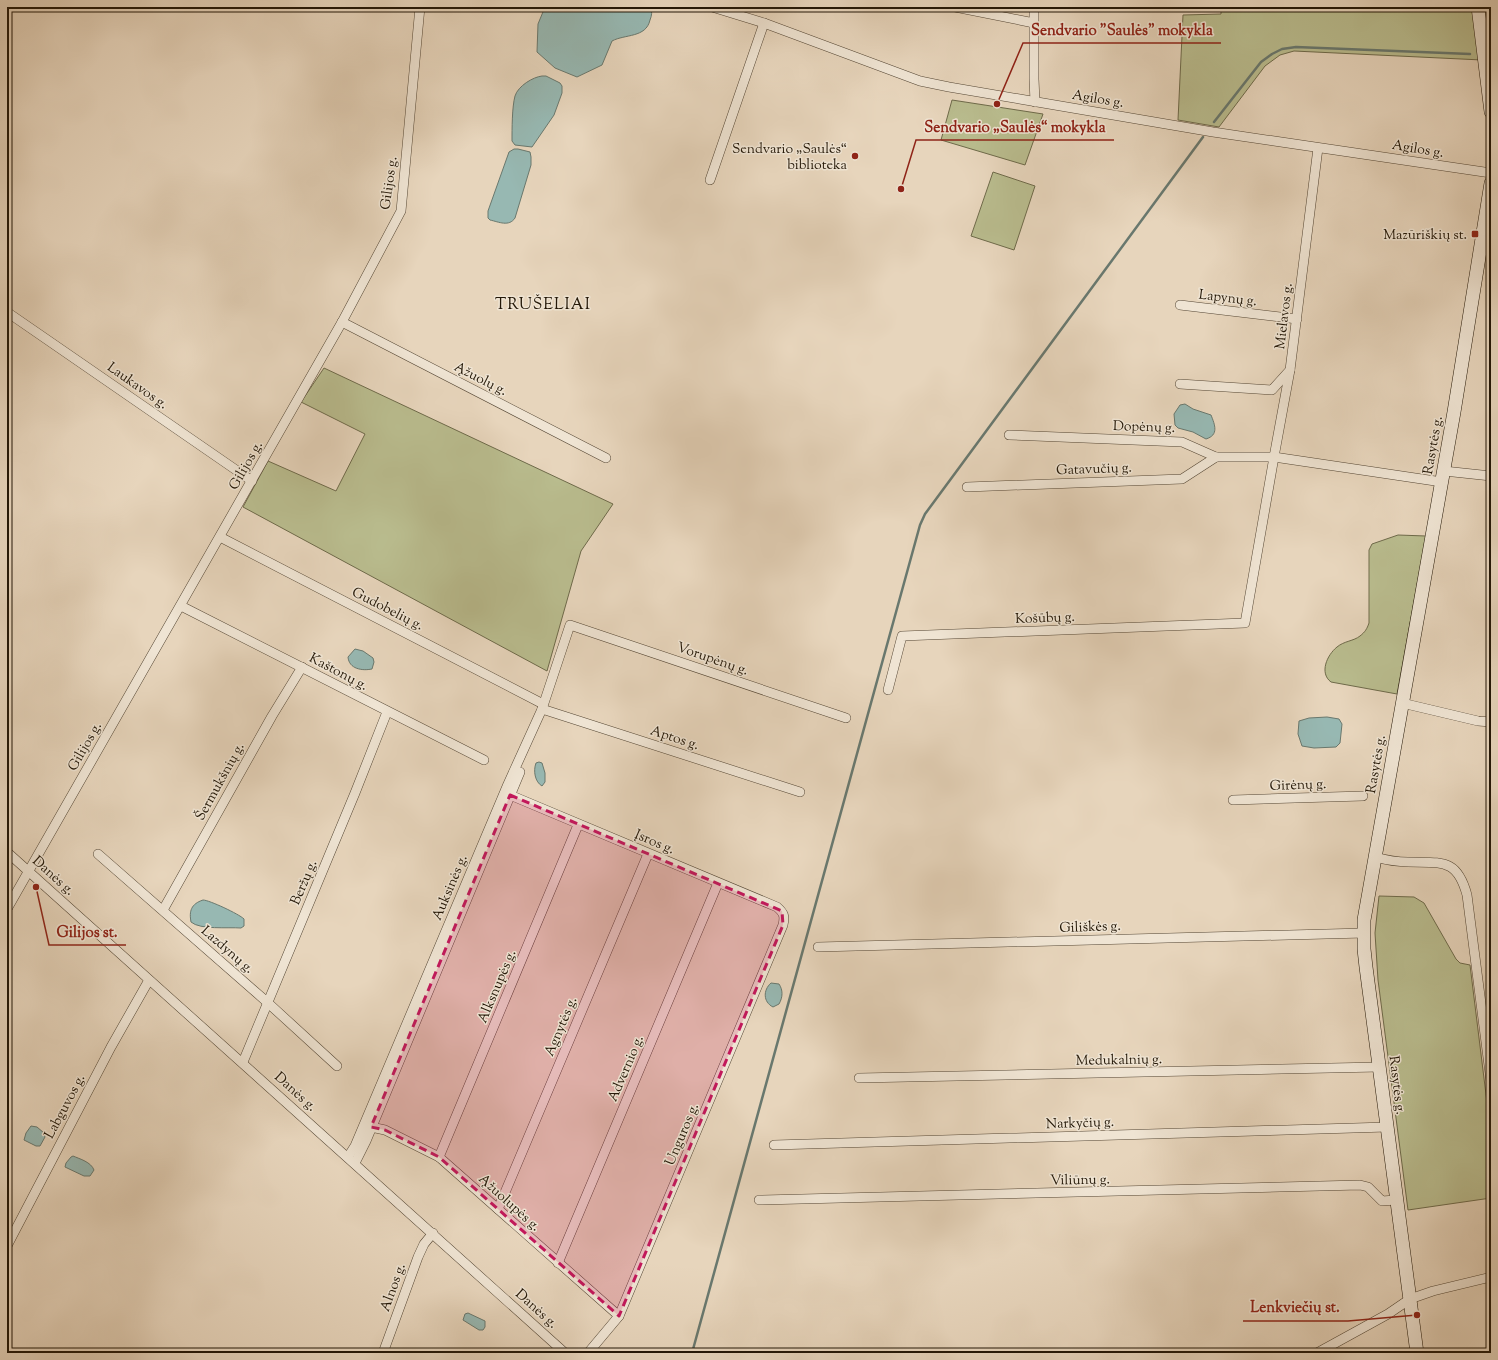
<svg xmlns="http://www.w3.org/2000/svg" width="1498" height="1360" viewBox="0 0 1498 1360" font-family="'Sorts Mill Goudy',serif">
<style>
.green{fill:#b9bc8e;stroke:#6e6a4a}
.water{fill:#97b8b2;stroke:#69786e}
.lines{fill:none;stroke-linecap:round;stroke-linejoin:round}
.stream{stroke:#69786e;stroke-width:2.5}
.minor-casing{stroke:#544634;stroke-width:10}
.secondary-casing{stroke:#231707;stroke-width:14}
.minor{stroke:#efe4d3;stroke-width:9}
.secondary{stroke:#efe4d3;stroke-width:13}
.marked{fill:#c2185b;fill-opacity:0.2;stroke:#c2185b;stroke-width:3;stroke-dasharray:8 5;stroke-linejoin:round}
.poi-dot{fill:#8f2418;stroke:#efe4d3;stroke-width:1.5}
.labels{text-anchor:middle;stroke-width:3;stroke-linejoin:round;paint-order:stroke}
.street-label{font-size:14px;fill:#231707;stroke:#efe4d3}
.poi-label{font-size:14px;fill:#231707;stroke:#efe4d3;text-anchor:end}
.quarter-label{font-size:16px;letter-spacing:1px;fill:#231707;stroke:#efe4d3}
.leader{fill:none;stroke:#8f2418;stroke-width:1.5}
.callout-dot{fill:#8f2418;stroke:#efe4d3;stroke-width:1.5}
.callout-label{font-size:15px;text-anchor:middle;font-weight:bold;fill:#8f2418;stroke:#efe4d3;stroke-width:3;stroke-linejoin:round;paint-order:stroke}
</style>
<rect width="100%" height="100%" fill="#e7d5bc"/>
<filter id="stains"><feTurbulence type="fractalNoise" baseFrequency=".005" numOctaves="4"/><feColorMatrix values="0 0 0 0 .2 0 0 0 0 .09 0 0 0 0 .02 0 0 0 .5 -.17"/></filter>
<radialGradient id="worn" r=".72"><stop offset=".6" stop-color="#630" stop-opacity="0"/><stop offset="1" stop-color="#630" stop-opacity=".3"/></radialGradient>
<g class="green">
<path d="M1221,7h253l8,53 -188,-9 -14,4 -15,11 -46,61 -41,-7 5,-105 38,-1z"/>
<path d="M952,100l91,14 -18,51 -84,-25z"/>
<path d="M993,172l42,14 -21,64 -43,-14z"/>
<path d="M324,368l289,136 -32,47 -34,120 -304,-164 25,-46 68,30 29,-57 -64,-32z"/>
<path d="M1398,535l28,1 -29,158 -66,-12c-12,-9 -4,-27 6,-35 7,-6 17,-6 23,-11 5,-4 7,-7 9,-13v-73l3,-6z"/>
<path d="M1379,896l35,1 10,6 32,56 4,4 10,2 21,170v63l-83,12 -30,-230 -3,-47z"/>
</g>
<g class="water">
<path d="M545,7h106c1,5 1,8 -1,13 -4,18 -25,14 -38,21l-10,24 -25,12 -22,-9 -18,-16 1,-28z"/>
<path d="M542,76h4l14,7 2,3v7l-8,22 -22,32 -17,-2 -3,-4c0,-12 0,-34 3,-45 3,-10 18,-19 27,-20z"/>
<path d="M514,149h4l12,3 1,5v8l-16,53c-6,9 -16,4 -25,2l-2,-2v-7l21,-59z"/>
<path d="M1185,404l8,5 18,6c4,10 8,20 -5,24l-13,-7 -15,-4 -3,-3 -1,-11 6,-9z"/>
<path d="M355,649l8,2 10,7 1,4 -2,7c-10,2 -23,0 -24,-12z"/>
<path d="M1327,717l12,2 3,5 -2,19 -4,4 -22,1 -12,-2 -4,-12 1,-13 10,-3z"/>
<path d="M539,762l3,1 3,10v9l-3,4c-7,-4 -9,-15 -6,-23z"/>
<path d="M203,900c6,0 36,14 41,19v7l-3,2c-13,-1 -41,2 -50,-6 -2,-11 0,-18 12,-22z"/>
<path d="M771,983l8,1c4,6 4,13 0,20l-6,3c-10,-5 -10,-17 -2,-24z"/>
<path d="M31,1126l6,1 7,6 1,4 -5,9h-4l-12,-6 2,-7z"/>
<path d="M73,1156c7,3 18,6 21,14l-4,6h-6l-19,-9 1,-4 5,-6z"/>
<path d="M468,1313l17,8v6l-2,3h-4l-16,-10 2,-6z"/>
</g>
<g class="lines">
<g class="stream">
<path d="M1214,122l47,-60 11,-8 10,-5 14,-2 174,7"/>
<path d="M692,1353l228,-828 5,-11 278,-377"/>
</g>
<defs>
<g id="minor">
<path d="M712,7l52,16 156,58 29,6 264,45 278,41"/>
<path d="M955,7l79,16"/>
<path d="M1034,7v72l1,23"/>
<path d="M710,180l54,-157"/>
<path d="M1180,305l117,14"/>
<path d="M7,312l245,169"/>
<path d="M342,322l264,136"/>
<path d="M1180,384l92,6 18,-20 28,-222"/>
<path d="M1009,435l173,7 34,15h58l168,25"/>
<path d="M1444,471l47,5"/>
<path d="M967,487l215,-8 34,-22"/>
<path d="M220,537l323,167"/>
<path d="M181,606l303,154"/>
<path d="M888,690l14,-54 343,-13 29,-166 16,-87"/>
<path d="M1402,703l76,18 13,1"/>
<path d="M542,709l258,83"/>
<path d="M510,795l267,112c7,6 8,9 6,18l-164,391 -31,37"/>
<path d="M1233,800l130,-4"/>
<path d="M7,852l558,501"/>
<path d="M98,854l169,148 70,64"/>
<path d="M1375,857c11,3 22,5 33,5 34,1 49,-4 59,33l24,186"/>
<path d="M7,909l335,-587 59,-111 19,-204"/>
<path d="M163,910l109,-194 30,-49"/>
<path d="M818,947l546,-14"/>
<path d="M243,1062l112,-269 32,-81"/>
<path d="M859,1078l520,-11"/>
<path d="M371,1127l14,3 54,27 180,159"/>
<path d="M774,1145l613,-18"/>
<path d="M348,1157l7,-11 153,-362 34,-75 28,-84 276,93"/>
<path d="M439,1157l139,-332"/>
<path d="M355,1163l11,-22 154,-369"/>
<path d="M759,1200l601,-15 8,2 14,14 14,-1"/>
<path d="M498,1209l150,-355"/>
<path d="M7,1246l104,-199 38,-67"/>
<path d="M558,1263l160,-380"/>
<path d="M383,1353l35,-96 6,-13 9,-11"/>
<path d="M1317,1353l71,-39 22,-15 23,-8 58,-14"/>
</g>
<g id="secondary">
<path d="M1478,7l13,105"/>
<path d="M1417,1353l-51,-386 -2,-18v-29l90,-508 37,-229"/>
</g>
</defs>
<use href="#minor" class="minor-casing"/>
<use href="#secondary" class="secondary-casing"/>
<use href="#minor" class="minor"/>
<use href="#secondary" class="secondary"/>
</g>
<path class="marked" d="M510,795l272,116 1,14 -164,391 -180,-159 -54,-27 -14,-3z"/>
<g class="poi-dot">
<circle cx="855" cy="156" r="4"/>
<rect x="1471" y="230" width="8" height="8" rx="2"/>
</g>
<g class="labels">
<g class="street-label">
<text transform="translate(1098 98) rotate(9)" y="5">Agilos g.</text>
<text transform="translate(1418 148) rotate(9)" y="5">Agilos g.</text>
<text transform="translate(388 183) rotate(-82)" y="5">Gilijos g.</text>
<text transform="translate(1228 297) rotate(7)" y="5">Lapynų g.</text>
<text transform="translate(1283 316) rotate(-83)" y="5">Mielavos g.</text>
<text transform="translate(481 378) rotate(27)" y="5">Ąžuolų g.</text>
<text transform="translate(138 385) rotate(35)" y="5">Laukavos g.</text>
<text transform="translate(1144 426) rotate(2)" y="5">Dopėnų g.</text>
<text transform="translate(1432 445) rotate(-80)" y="5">Rasytės g.</text>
<text transform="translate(245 465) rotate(-60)" y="5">Gilijos g.</text>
<text transform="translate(1094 468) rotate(-2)" y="5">Gatavučių g.</text>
<text transform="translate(388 608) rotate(27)" y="5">Gudobelių g.</text>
<text transform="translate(1045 617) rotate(-2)" y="5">Košūbų g.</text>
<text transform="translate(713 658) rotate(19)" y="5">Vorupėnų g.</text>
<text transform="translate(339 671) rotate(28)" y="5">Kaštonų g.</text>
<text transform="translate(675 737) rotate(18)" y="5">Aptos g.</text>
<text transform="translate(84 746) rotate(-60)" y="5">Gilijos g.</text>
<text transform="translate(1375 764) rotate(-80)" y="5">Rasytės g.</text>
<text transform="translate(219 781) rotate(-61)" y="5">Šermukšnių g.</text>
<text transform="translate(1298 784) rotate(-2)" y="5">Girėnų g.</text>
<text transform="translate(655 841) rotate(23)" y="5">Įsros g.</text>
<text transform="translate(54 875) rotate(42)" y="5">Danės g.</text>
<text transform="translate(303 882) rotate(-67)" y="5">Beržų g.</text>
<text transform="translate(449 887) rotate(-67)" y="5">Auksinės g.</text>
<text transform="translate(1090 926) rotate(-2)" y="5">Giliškės g.</text>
<text transform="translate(228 949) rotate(41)" y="5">Lazdynų g.</text>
<text transform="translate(496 986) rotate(-67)" y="5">Alksnupės g.</text>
<text transform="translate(560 1026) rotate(-67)" y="5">Agnytės g.</text>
<text transform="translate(1119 1059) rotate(-1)" y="5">Medukalnių g.</text>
<text transform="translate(625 1068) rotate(-67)" y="5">Advernio g.</text>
<text transform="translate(1398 1085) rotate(83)" y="5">Rasytės g.</text>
<text transform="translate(296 1091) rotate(42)" y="5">Danės g.</text>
<text transform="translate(64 1106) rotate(-62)" y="5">Labguvos g.</text>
<text transform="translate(1080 1122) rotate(-2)" y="5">Narkyčių g.</text>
<text transform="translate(681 1134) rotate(-67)" y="5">Unguros g.</text>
<text transform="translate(1080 1179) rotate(-1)" y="5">Viliūnų g.</text>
<text transform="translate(510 1202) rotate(42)" y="5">Ąžuolupės g.</text>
<text transform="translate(392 1287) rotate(-70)" y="5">Alnos g.</text>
<text transform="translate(537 1308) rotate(42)" y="5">Danės g.</text>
</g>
<g class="poi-label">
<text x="847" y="153">Sendvario „Saulės“<tspan x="847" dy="16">biblioteka</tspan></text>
<text x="1467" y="239">Mazūriškių st.</text>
</g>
<g class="quarter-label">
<text x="543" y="309">TRUŠELIAI</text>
</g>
</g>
<path class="leader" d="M997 104L1023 43H1221M901 189L916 140H1114M36 887L49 945H126M1417 1315L1348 1321H1243"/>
<g class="callout-dot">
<circle cx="997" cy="104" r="4"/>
<circle cx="901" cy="189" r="4"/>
<circle cx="36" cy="887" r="4"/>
<circle cx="1417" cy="1315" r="4"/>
</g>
<g class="callout-label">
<text x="1122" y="35">Sendvario "Saulės" mokykla</text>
<text x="1015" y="132">Sendvario „Saulės“ mokykla</text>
<text x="87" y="937">Gilijos st.</text>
<text x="1295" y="1312">Lenkviečių st.</text>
</g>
<rect width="1498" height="1360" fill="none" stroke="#e7d5bc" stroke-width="24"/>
<rect x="8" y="8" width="1482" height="1344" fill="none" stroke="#231707" stroke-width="2"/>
<rect x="12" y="12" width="1474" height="1336" fill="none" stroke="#231707"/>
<rect width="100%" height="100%" filter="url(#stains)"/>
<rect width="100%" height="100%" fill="url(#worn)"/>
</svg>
